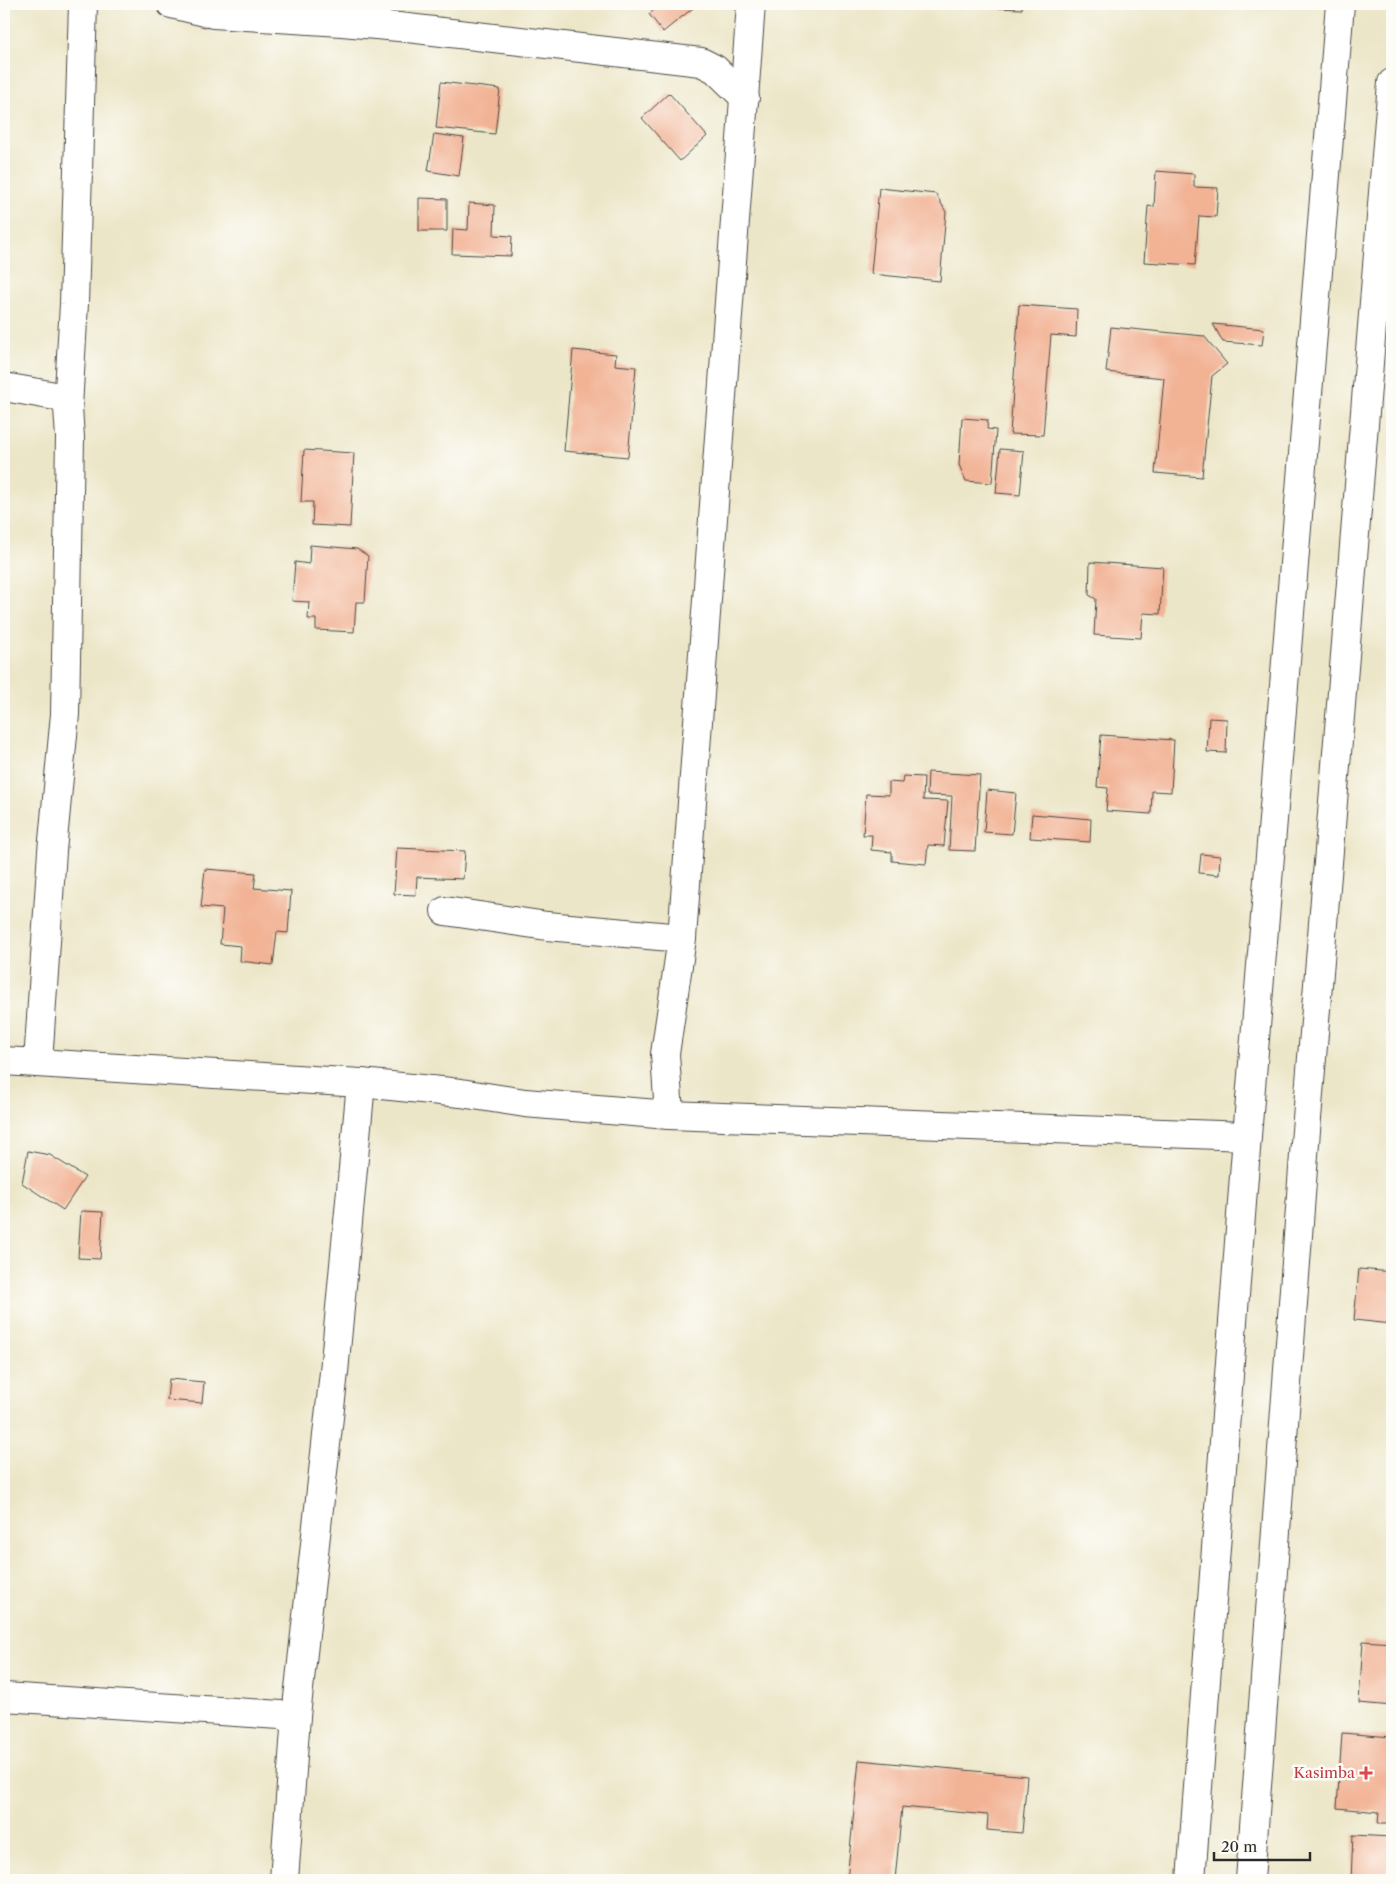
<svg xmlns="http://www.w3.org/2000/svg" width="1396" height="1884" viewBox="0 0 1396 1884" font-family="'Libre Caslon Text',serif">
<style>
.building{fill:#f2b294}
.lines{fill:none;stroke-linecap:round;stroke-linejoin:round}
.street-casing{stroke:#484743;stroke-width:30}
.street{stroke:#fff;stroke-width:28}
.health-dot{fill:#e0444e;stroke:#fdfcf7;stroke-width:2}
.labels{text-anchor:middle;stroke-width:5;stroke-linejoin:round;paint-order:stroke}
.health-label{font-size:15px;fill:#be3a42;stroke:#fdfcf7;text-anchor:end}
</style>
<rect width="100%" height="100%" fill="#fdfcf7"/>
<filter id="ink" filterUnits="userSpaceOnUse"><feTurbulence type="fractalNoise" baseFrequency=".02" numOctaves="2"/><feDisplacementMap in="SourceGraphic" scale="10" xChannelSelector="R" yChannelSelector="G"/><feConvolveMatrix kernelMatrix="1 2 1 2 8 2 1 2 1" color-interpolation-filters="sRGB"/></filter>
<filter id="wash" filterUnits="userSpaceOnUse"><feTurbulence type="fractalNoise" baseFrequency=".0096" numOctaves="4" result="noise"/><feDisplacementMap in="SourceGraphic" scale="20" xChannelSelector="R" yChannelSelector="G"/><feGaussianBlur stdDeviation="1.12" result="paint"/><feColorMatrix in="noise" values="0 0 0 0 0 0 0 0 0 0 0 0 0 0 0 0 0 1.4 0 .05"/><feComposite in="paint" operator="in"/></filter>
<g filter="url(#wash)">
<rect width="100%" height="100%" fill="#ece6c8"/>
<g id="blocks">
<g class="building">
<path d="M662,4h36l-35,28 -14,-18z"/>
<path d="M997,4h25v5l-26,-1z"/>
<path d="M441,82l59,7 -5,45 -59,-6z"/>
<path d="M669,93l38,43 -27,25 -38,-43z"/>
<path d="M434,134l30,4 -5,38 -31,-5z"/>
<path d="M1156,171l38,3v13l24,1 -2,29 -17,-1 -4,49 -51,-3 4,-56 6,1z"/>
<path d="M879,188l57,6 10,18 -6,69 -69,-7z"/>
<path d="M419,198l28,1v32h-28z"/>
<path d="M469,203l26,2 -1,30 18,1 -1,20 -59,-2 1,-25 15,1z"/>
<path d="M1019,305l58,4 -1,28 -25,-2 -8,100 -33,-1z"/>
<path d="M1213,324l51,5 -2,16 -39,-3z"/>
<path d="M1111,327l93,9 23,28 -15,12 -10,101 -47,-4 9,-95 -58,-6z"/>
<path d="M573,350l43,4 -1,11 21,2 -8,90 -64,-6z"/>
<path d="M962,418l26,2 -1,9 9,1 -4,53 -26,-2 -7,-16z"/>
<path d="M1000,449l24,2 -4,44 -24,-2z"/>
<path d="M304,450l50,3 -4,74 -38,-2 1,-23h-12z"/>
<path d="M310,545l47,4 11,7 -3,46h-9l-2,30 -38,-2v-11h-8l1,-17 -17,-1 3,-39 14,2z"/>
<path d="M1090,562l73,5 -3,47 -17,-1 -2,25 -47,-3 2,-36 -7,-4z"/>
<path d="M1209,718l18,1 -1,34 -19,-1z"/>
<path d="M1101,735l73,5 -3,52 -19,-1 -1,23 -45,-3 2,-23 -11,-1z"/>
<path d="M928,772l52,3 -5,76 -26,-1 3,-54 -25,-1z"/>
<path d="M903,776l21,1 -1,23 25,1 -4,45 -16,-1 -2,19 -34,-3v-9l-21,-2 1,-15h-9l3,-41 23,1v-13l13,1z"/>
<path d="M987,790l29,3 -4,41 -28,-2z"/>
<path d="M1032,814l59,5 -1,23 -60,-4z"/>
<path d="M397,848l68,3 -2,28 -46,-2 -1,18 -22,-1z"/>
<path d="M1201,854l19,2 -1,19 -20,-2z"/>
<path d="M205,869l51,4 -2,15 37,3 -3,42 -11,-1 -4,33 -33,-4 1,-15 -21,-2 3,-35 -22,-2z"/>
<path d="M28,1151l22,4 35,22 -22,33 -41,-27z"/>
<path d="M81,1211l22,1 -3,47 -22,-1z"/>
<path d="M1359,1269l33,3v52l-38,-4z"/>
<path d="M169,1379l35,3 -2,21 -35,-3z"/>
<path d="M1363,1641l29,2v63l-33,-3z"/>
<path d="M1342,1733l50,4v87h-14l1,-12 -42,-4z"/>
<path d="M859,1760l168,16 -5,57 -35,-3 1,-15 -86,-8 -7,73h-48z"/>
<path d="M1353,1835l39,2v43h-41z"/>
</g>
</g>
</g>
<g filter="url(#ink)">
<use href="#blocks" fill-opacity="0" stroke="#484743" stroke-width="1"/>
<g class="lines">
<defs>
<g id="street">
<path d="M171,4l42,10 129,8 57,5 302,35 14,7 30,29"/>
<path d="M4,387l57,10 7,10 2,31 -5,276 -13,137 -14,212"/>
<path d="M68,407l6,-103 9,-300"/>
<path d="M445,911l102,15 135,12"/>
<path d="M4,1061l357,22 100,10 64,10 144,12 578,21"/>
<path d="M669,1115l-4,-61 17,-116 69,-934"/>
<path d="M4,1697l292,19"/>
<path d="M284,1880l12,-164 38,-344 27,-289"/>
<path d="M1191,1880l56,-744 93,-1132"/>
<path d="M1250,1880l54,-725 88,-1072"/>
</g>
</defs>
<use href="#street" class="street-casing"/>
<use href="#street" class="street"/>
</g>
</g>
<path class="health-dot" d="M1363.5 1765.5h5v5h5v5h-5v5h-5v-5h-5v-5h5z"/>
<g class="labels">
<g class="health-label">
<text x="1355" y="1778">Kasimba</text>
</g>
</g>
<rect width="1396" height="1884" fill="none" stroke="#fdfcf7" stroke-width="20"/>
<path d="M1214 1852v8h96v-8" fill="none" stroke="#2b2b2b" stroke-width="2.5"/>
<text x="1221" y="1852" font-size="15" fill="#2b2b2b" stroke="#fdfcf7" stroke-width="4" paint-order="stroke">20 m</text>
</svg>
